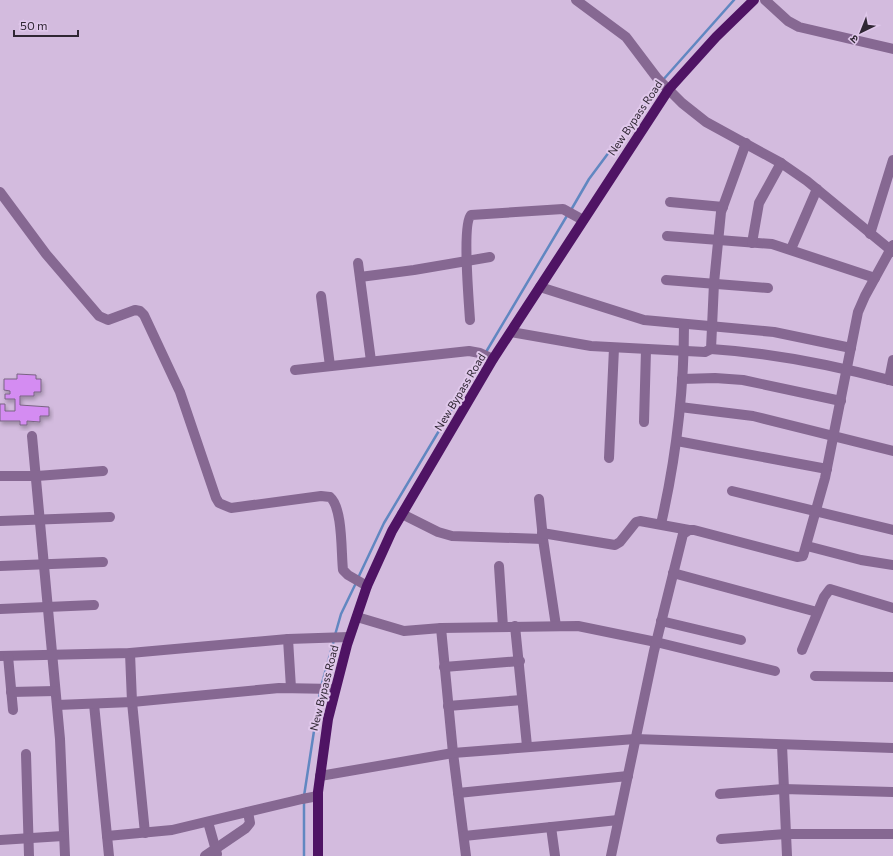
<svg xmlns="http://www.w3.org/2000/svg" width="893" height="856" viewBox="0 0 893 856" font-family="Commissioner,'Noto Sans Devanagari',sans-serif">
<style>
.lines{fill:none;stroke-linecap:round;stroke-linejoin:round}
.stream{stroke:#6187c1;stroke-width:2.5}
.building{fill:#d48cf2;stroke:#796483;filter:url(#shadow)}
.minor{stroke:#866892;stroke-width:10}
.major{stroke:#4f1464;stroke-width:10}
.labels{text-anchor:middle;stroke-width:4;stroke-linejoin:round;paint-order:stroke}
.street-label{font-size:11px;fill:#2f2633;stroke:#e0c8eb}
</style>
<defs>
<filter id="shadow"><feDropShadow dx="1.5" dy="3" stdDeviation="2" flood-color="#0004"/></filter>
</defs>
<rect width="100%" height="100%" fill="#d3bbde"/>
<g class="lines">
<g class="stream">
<path d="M662,81l72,-81"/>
<path d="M571,210l18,-31 70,-94"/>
<path d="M486,352l82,-138"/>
<path d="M358,578l26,-55 99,-166"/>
<path d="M335,635l6,-21 14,-29"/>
<path d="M321,687l13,-47"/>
<path d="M304,796l16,-104"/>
<path d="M304,801v55"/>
</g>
</g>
<path class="building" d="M17,374l19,1v4h5v13h-7v4h-14v9l29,2v9h-9v6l-13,-1v4h-7v-4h-20v-17h5v7h10v-12h-10v-5h5v-3l-6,-1v-11h13z"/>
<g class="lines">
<g class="minor">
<path d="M576,0l50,37 31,41 25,25 24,19 75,41 26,18 86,71"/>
<path d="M765,0l23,21 11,6 94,22"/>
<path d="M0,192l46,62 53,62 9,4 27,-10 5,1 4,4 36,77 36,106 3,5 12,5 90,-12 9,1c13,11 11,56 13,73l5,5 19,11"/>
<path d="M670,202l53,5"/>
<path d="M870,234l23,-74"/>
<path d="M667,236l105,8 103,34"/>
<path d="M752,243l7,-40 22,-40"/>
<path d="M791,249l26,-60"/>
<path d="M358,263l13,98"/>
<path d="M360,277l54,-7 76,-13"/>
<path d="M666,280l102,8"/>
<path d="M540,287l104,33 130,12 77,16"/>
<path d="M321,296l9,70"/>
<path d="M470,320c-1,-17 -8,-96 1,-105l92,-6 20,11"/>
<path d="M511,332l80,14 114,6 6,-3 3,-66 7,-71 25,-69"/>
<path d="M711,349c62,4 122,16 182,32"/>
<path d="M295,370l174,-19 11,2 13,6"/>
<path d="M682,379l33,-1 28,2 98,21"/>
<path d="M889,380l4,-20"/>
<path d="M680,407l73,9 140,35"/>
<path d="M644,422l2,-72"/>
<path d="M32,436l28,303 5,117"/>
<path d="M677,441l150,28"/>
<path d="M609,458l5,-110"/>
<path d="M0,476h37l66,-5"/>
<path d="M732,491l161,39"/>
<path d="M539,499l4,40 13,87"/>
<path d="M402,514l36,18 14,4 91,3"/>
<path d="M0,521l110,-4"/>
<path d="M661,524c15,-66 23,-132 23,-200"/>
<path d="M542,533l73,12 5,-3 16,-20 4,-1 49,9"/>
<path d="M807,546l54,14 32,5"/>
<path d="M0,566l103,-4"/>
<path d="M499,566l4,61"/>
<path d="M673,573l144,39"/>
<path d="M0,609l94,-4"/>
<path d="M357,617l47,14 37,-3 137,-2 78,16 119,29"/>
<path d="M661,621l80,19"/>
<path d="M515,626l12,120"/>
<path d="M441,628l12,125 13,103"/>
<path d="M288,639l3,49"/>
<path d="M802,650l22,-53 6,-8 63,19"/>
<path d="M130,653l2,49 13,131"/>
<path d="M0,656l130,-3 158,-14 61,-2"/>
<path d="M8,656l5,54"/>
<path d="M444,667l76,-6"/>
<path d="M815,676l78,1"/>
<path d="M11,692l44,-1"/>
<path d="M94,704l15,152"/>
<path d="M57,705l75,-3 147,-14 56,1"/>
<path d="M448,706l74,-6"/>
<path d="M782,745l5,111"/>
<path d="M26,754l3,102"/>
<path d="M320,776l133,-23 182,-14 258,9"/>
<path d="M458,793l170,-17"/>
<path d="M720,794l63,-5 110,3"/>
<path d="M208,822l9,32"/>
<path d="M551,827l4,29"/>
<path d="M107,836l65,-6 130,-31 16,-3"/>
<path d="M464,836l154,-16"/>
<path d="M721,839l65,-5h107"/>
<path d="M0,840l63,-4"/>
<path d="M205,856l41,-28 4,-5 -2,-11"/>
<path d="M611,856l43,-205 29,-117 6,-4h5l103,27 6,-1 22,-78 33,-166 7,-16 28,-51"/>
</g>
<path class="major" d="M318,856v-64l10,-73 19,-74 20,-59 25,-55 101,-172 176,-270 47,-52 38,-37"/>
</g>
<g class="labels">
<g class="street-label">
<text transform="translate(635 118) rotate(-56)" y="4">New Bypass Road</text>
<text transform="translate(460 392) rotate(-59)" y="4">New Bypass Road</text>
<text transform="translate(324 688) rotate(-76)" y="4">New Bypass Road</text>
</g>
</g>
<g transform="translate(861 32) rotate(223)" stroke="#e0c8eb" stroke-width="3" paint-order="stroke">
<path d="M0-3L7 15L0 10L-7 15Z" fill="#2f2633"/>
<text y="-6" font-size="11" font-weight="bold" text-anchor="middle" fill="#2f2633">उ</text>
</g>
<path d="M14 30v6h64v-6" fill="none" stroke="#2f2633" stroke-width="2"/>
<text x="20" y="30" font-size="12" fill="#2f2633" stroke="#e0c8eb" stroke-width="3" paint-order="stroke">50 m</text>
</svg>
